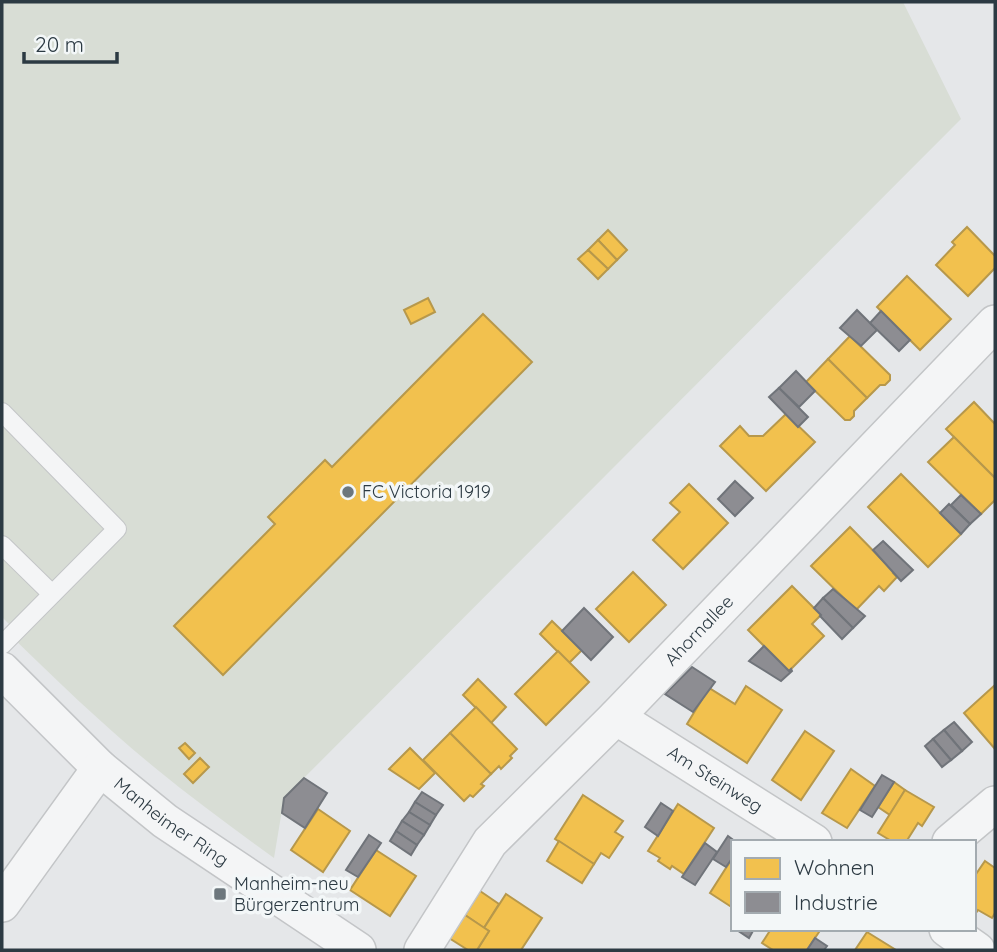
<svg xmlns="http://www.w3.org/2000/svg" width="997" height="952" viewBox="0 0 997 952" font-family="Quicksand,sans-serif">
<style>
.green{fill:#d8ddd5}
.homes{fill:#f2c14e;stroke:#b7984b;stroke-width:2}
.industry{fill:#8d8d92;stroke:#70747a;stroke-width:2}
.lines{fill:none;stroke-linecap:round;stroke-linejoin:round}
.service-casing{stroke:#c3c5c7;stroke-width:20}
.minor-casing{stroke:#c3c5c7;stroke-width:38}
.service{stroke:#f4f5f6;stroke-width:18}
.minor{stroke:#f4f5f6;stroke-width:35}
.poi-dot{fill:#6d777d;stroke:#f3f7f8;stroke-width:2.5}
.labels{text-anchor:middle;stroke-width:7;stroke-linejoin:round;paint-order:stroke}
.poi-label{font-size:18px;fill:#2c3a43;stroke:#f3f7f8;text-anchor:start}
.street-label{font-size:18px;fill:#2c3a43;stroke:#f3f7f8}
</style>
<rect width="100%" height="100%" fill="#e5e7e9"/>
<path class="green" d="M2,2h901l58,117 -677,679 -10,60c-40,-29 -81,-59 -120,-91 -51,-42 -99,-88 -146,-134l1,-9 -7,-7z"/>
<g class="homes">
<path d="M967,227l28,29v12l-27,28 -32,-31 19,-20 -3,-3z"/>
<path d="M608,230l19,20 -10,10 -19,-20z"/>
<path d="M598,240l19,20 -9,9 -20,-19z"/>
<path d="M588,250l20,19 -10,10 -20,-20z"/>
<path d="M907,276l44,43 -31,31 -43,-43z"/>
<path d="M428,298l7,14 -24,12 -7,-14z"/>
<path d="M483,314l49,48 -309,313 -49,-49 101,-102 -7,-7 57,-57 7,7z"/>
<path d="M850,336l40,39v5l-5,5h-5l-13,13 -39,-39z"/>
<path d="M828,359l39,39 -13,13v5l-4,4h-5l-39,-38z"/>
<path d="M974,402l21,22v54l-49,-49z"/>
<path d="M786,414l29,28 -49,49 -46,-45 20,-20 9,10h14z"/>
<path d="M954,437l41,41v22l-14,14 -53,-52z"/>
<path d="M901,474l60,60 -33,33 -60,-60z"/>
<path d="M689,484l39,39 -45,46 -30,-29 27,-28 -10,-9z"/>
<path d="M850,527l44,45 -1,1 4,4 -13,14 -5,-5 -23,24 -45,-44z"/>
<path d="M633,572l33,33 -37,37 -33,-33z"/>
<path d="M792,586l29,29 -9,9 12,12 -35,35 -41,-41z"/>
<path d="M552,621l30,29 -13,13 -29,-29z"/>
<path d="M558,651l31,31 -43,43 -31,-31z"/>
<path d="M478,679l28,28 -15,16 -28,-28z"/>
<path d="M995,685v64l-31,-36z"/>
<path d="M746,686l36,24 -35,53 -60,-39 22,-36 26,16z"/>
<path d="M476,707l41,42 -7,7 2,2 -11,11 -2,-3 -8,8 -41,-41z"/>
<path d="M805,731l29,20 -33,49 -29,-20z"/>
<path d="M450,733l41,41 -10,10 3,2 -11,11 -3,-2 -6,6 -41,-41z"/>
<path d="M185,743l10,10 -6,6 -10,-11z"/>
<path d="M410,748l25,25 -16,16 -30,-20z"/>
<path d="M200,758l9,9 -16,16 -9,-9z"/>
<path d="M851,769l24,17 -28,42 -25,-15z"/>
<path d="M894,782l11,8 -15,25 -12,-8z"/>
<path d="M905,790l29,17 -12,19 -4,-3 -12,19h-13l-15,-9z"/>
<path d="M583,795l40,26 -8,11 8,5 -14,21 -8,-5 -7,11 -39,-25z"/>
<path d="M678,804l36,24 -30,46 -12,-8 -2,3 -12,-8 2,-3 -12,-7z"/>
<path d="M318,809l32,22 -27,41 -32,-22z"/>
<path d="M559,841l35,23 -12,19 -35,-22z"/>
<path d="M376,850l40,26 -26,40 -40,-26z"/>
<path d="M733,857v51l-23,-15z"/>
<path d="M985,861l10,7v45l-3,5 -14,-8 -2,3 -2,-1v-35z"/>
<path d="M480,891l19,13 -15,24 -19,-13z"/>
<path d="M506,894l36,24 -21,32h-44l12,-19 -5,-3z"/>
<path d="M465,915l24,16 -12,19h-9l-19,-12z"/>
<path d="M771,929h50l-14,21h-34l-11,-7z"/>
<path d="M867,932l29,18h-41z"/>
</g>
<g class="industry">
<path d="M857,310l20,20 -16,16 -21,-18z"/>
<path d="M881,311l29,29 -11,11 -29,-28z"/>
<path d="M796,371l19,20 -16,16 -20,-19z"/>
<path d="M779,388l29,29 -10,10 -29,-30z"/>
<path d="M735,481l18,17 -18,18 -17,-17z"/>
<path d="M961,495l20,19 -11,10 -19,-19z"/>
<path d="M949,504l21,20 -9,10 -21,-21z"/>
<path d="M883,541l30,29 -12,11 -28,-31z"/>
<path d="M833,589l32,27 -12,12 -30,-30z"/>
<path d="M823,598l30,30 -11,11 -22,-23 1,-1 -7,-7z"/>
<path d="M584,608l29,29 -22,23 -29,-29z"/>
<path d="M764,646l25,25 2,-2 1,2 -11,10 -32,-20z"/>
<path d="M692,667l23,15 -22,30 -28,-18z"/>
<path d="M954,722l18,20 -10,9 -18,-21z"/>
<path d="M944,730l18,21 -11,9 -18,-21z"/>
<path d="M933,739l18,21 -9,7 -17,-21z"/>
<path d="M882,775l12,7 -22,35 -12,-7z"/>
<path d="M304,778l23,15 -22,35 -23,-15 2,-15z"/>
<path d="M422,792l21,13 -7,10 -21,-13z"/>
<path d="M415,802l21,13 -6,10 -21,-13z"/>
<path d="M661,803l12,8 -15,25 -13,-9z"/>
<path d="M409,812l21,13 -6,10 -22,-14z"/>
<path d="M402,821l22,14 -7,10 -21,-14z"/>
<path d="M396,831l21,14 -6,10 -21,-14z"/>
<path d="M369,835l12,8 -23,34 -12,-7z"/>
<path d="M728,836l8,6h-3v15l-7,10 -13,-8z"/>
<path d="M705,843l12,9 -22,33 -13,-8z"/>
<path d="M738,929h16l-5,9 -12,-8z"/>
<path d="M815,938l12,8 -3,4h-17z"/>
</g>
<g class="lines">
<defs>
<g id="service">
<path d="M2,412l115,117 -115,116"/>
<path d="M2,545l50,49"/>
</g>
<g id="minor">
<path id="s1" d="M2,670l98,98 65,53 193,129"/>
<path id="s2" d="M616,717l198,125"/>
<path d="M950,842l45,-38"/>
<path d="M2,904l98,-136"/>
<path d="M947,929l30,21"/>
<path id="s3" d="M422,950l68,-108 126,-125 379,-394"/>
</g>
</defs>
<use href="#service" class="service-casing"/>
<use href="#minor" class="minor-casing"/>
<use href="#service" class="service"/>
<use href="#minor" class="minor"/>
</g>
<g class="poi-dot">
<circle cx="348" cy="492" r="7"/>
<rect x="213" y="887" width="14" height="14" rx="3.5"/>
</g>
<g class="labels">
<g class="poi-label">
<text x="362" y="498">FC Victoria 1919</text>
<text x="234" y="890">Manheim-neu<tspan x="234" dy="21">Bürgerzentrum</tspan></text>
</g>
<g class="street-label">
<text dy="6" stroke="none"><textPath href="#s3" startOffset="425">Ahornallee</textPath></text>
<text dy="6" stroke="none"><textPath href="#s2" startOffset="117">Am Steinweg</textPath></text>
<text dy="6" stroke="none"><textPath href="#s1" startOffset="228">Manheimer Ring</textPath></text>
</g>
</g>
<rect width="997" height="952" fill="none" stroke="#2c3a43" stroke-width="7"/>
<rect x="731" y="840" width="245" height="91" fill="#f3f7f8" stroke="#a3abb0" stroke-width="2"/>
<rect x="745" y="858" width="35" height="21" fill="#f2c14e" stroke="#a3abb0" stroke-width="2"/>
<text x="794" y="875" font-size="21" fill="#2c3a43">Wohnen</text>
<rect x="745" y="892" width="35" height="21" fill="#8d8d92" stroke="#a3abb0" stroke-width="2"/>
<text x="794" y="910" font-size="21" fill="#2c3a43">Industrie</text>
<path d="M24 52v10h93v-10" fill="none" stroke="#2c3a43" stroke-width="3.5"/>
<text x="35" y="52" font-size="21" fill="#2c3a43" stroke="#f3f7f8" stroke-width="5" paint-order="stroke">20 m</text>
</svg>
